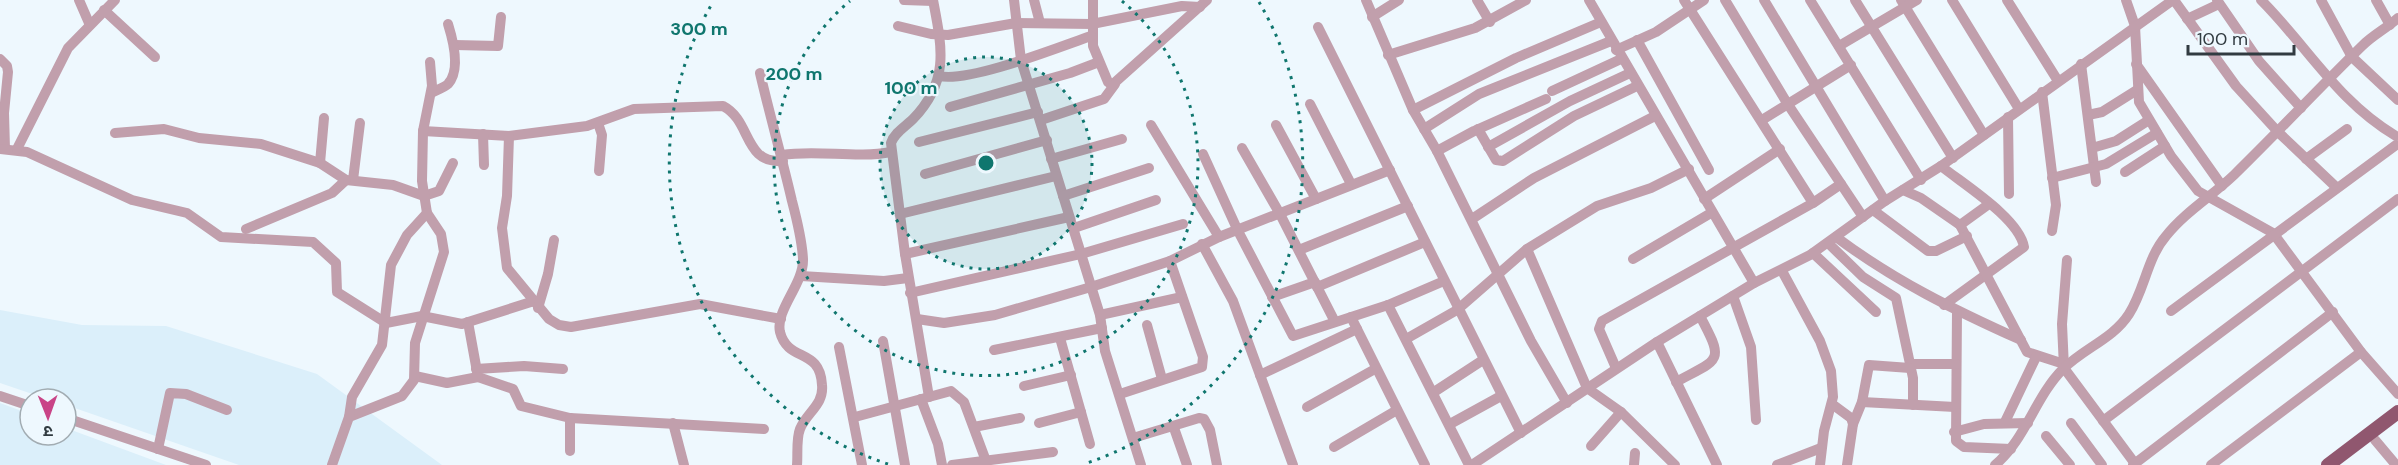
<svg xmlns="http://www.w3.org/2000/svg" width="2398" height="465" viewBox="0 0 2398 465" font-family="'DM Sans','Noto Sans Devanagari',sans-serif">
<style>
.built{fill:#dbeffa}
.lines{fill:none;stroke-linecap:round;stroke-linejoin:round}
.minor{stroke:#c19fac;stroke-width:10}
.major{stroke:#90576f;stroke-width:14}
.ring{fill:none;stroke:#0f766e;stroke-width:3;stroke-dasharray:3 6}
.centre{fill:#0f766e;stroke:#eef8fe;stroke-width:3}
.ring-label{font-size:18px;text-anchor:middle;font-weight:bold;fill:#0f766e;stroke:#eef8fe;stroke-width:4.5;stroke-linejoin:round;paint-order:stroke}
</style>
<rect width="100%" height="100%" fill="#eef8fe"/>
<g class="built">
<path d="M0,310l82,15 84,1 151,48 125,91h-203l-173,-60v-6h-19l-47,-16z"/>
<path d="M0,403l30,11v21h36v-7l100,37h-166z"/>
</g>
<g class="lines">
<g class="minor">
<path d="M79,0l10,23"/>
<path d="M904,0l29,1"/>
<path d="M933,0c9,47 17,81 -20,119 -7,7 -19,14 -22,24l14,111 164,-37"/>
<path d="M1014,0l7,60 79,255 5,36 36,114"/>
<path d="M1034,0l6,23"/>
<path d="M1093,0v46l15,36 4,3 95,-85"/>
<path d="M1366,0l47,110 24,41 94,190 36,62"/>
<path d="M1477,0l13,22"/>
<path d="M1589,0l165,283"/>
<path d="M1684,0l129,203 28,-19"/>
<path d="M1725,0l62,103 76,114"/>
<path d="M1764,0l121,201"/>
<path d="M1810,0l111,180"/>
<path d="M1855,0l98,158"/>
<path d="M1901,0l83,135"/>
<path d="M1952,0l67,109"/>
<path d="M2007,0l51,81"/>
<path d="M2126,0l9,26 4,76 32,54 27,35 75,42 88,119 37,42"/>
<path d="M2174,0l62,86 42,46 58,55"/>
<path d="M2217,0l42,61 42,47"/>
<path d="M2261,0c46,46 77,102 135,136"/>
<path d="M2321,0l31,57 46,43"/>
<path d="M2376,0l14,25"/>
<path d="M104,10l51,47"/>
<path d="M1372,17l27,-17"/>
<path d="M2187,19l32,-15"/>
<path d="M898,26l33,8 17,1 68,-12 76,1 90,-18 18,1"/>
<path d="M1318,27l203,406"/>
<path d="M1637,40l72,130"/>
<path d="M455,45l43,1 3,-29"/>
<path d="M1839,46l78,-46"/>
<path d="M1616,50l40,-18 48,-32"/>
<path d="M1388,55l87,-27 51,-28"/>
<path d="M0,59l7,7 1,6 -4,41 1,36"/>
<path d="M2081,64l15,118"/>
<path d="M2136,64l86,122"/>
<path d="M760,73c10,43 22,85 32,128 5,19 10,39 11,58 1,25 -28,51 -23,73 8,31 40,15 42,53 2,20 -15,27 -22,44 -4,10 -2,25 -3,36"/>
<path d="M939,76c30,7 120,-29 152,-40"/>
<path d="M1552,91l69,-32"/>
<path d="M2042,92l14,113 -4,26"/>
<path d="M431,93c5,-3 13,-5 17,-9 13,-14 5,-44 0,-60"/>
<path d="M1310,104l41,80"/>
<path d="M950,107l120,-34 29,-11"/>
<path d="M1413,110l103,-52 85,-36"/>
<path d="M2088,115l14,-3 35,-22"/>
<path d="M2008,117l1,77"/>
<path d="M1041,120l63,-21 11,-15"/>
<path d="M1762,120l89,-55"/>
<path d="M598,123l4,12 -3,36"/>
<path d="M1151,125l68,112"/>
<path d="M1276,125l40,74"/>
<path d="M1424,129l55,-35 132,-53"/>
<path d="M1478,129l18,31 7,1 71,-45 63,-30"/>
<path d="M423,131l86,5 78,-10 47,-17 89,-3c29,15 20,58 60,55"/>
<path d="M115,133l49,-4 35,9 62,6 59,19 26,17 47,5 31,11 15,-5 14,-28"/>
<path d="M483,134l1,31"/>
<path d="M509,136l-2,60 -5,32 5,40 42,51 10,6 12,2 129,-23 81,15"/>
<path d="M919,142l119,-30"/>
<path d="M1488,147l82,-46 60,-28"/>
<path d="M1242,148l38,66 54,106"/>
<path d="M2092,148l24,-7 33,-21"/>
<path d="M0,149l27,3 105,48 55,13 34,24 92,5 23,21 1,29 49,31 36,-7 40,8 72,-23"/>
<path d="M17,149l51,-101 47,-48"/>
<path d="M1437,151l37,-20 72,-32"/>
<path d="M1203,154l35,77 55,105 95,-31 56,-24"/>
<path d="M782,155c36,-6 73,4 109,-3"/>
<path d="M1051,159l71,-20"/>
<path d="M2306,159l41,-30"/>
<path d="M320,163l4,-45"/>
<path d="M1941,166c22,18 78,52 83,81l-80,58"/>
<path d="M2125,172l40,-26"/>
<path d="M925,174l122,-34"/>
<path d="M2052,178l54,-14 51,-31"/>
<path d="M353,180l7,-57"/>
<path d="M1903,190l18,8 39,27 67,127 37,12"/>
<path d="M1063,196l86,-28"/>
<path d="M1704,199l76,-50"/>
<path d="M1873,210l55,41h8l31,-15"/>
<path d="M900,214l156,-38"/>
<path d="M1472,219l62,-41 121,-62"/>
<path d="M1960,225l29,-21"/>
<path d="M1074,228l82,-28"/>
<path d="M246,229l86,-36 14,-13"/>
<path d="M1836,237c59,44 118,73 185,103"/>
<path d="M1828,243l35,34 33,21 17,80v27"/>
<path d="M1202,244l31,57 60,164"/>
<path d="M1527,249l60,139 34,24 54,53"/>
<path d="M1299,250l109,-44"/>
<path d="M1813,253l63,59"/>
<path d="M905,254l24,143"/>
<path d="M1633,259l78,-46"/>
<path d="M2067,260l-5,64 2,44 72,97"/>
<path d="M1782,271l38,70 11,30 2,26 -9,34 -4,34"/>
<path d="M801,276l83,5 24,-3"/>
<path d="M1317,287l108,-45"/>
<path d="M910,293l171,-39 102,-30"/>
<path d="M1733,296l18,51 5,73"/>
<path d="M1272,297l43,-15"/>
<path d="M1388,305l81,160"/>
<path d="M538,308l10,-34 6,-34"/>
<path d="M1957,311l-1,130 8,6 47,2"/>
<path d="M2171,311l225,-166"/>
<path d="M1100,315l82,-18"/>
<path d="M1351,317l74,148"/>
<path d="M917,319l27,4 51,-8 96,-28 79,-26 49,-24 171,-67"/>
<path d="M468,322l10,55 35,12 8,17 49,12 194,11"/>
<path d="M1147,325l15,54"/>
<path d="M1060,338l30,106"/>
<path d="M1406,339l51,-29 70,-61 70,-43 54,-18 38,-19"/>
<path d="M883,341l22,124"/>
<path d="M1657,342l60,123"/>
<path d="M839,347l23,118"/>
<path d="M994,350l108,-22"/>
<path d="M1910,364h46"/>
<path d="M1616,368l-17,-39 3,-8 211,-118"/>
<path d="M476,369l48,-3 39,3"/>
<path d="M1260,375l97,-46"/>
<path d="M415,376l32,7 31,-6"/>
<path d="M1676,382c44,-24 49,-19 24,-66"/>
<path d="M1024,386l47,-11"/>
<path d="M1434,392l49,-32"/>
<path d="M1120,394l82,-27 1,-10 -33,-96"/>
<path d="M0,396l30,10"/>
<path d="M921,399l17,45 4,21"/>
<path d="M1862,402l93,5"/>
<path d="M1832,404l19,14 2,6 -6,41"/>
<path d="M1307,407l68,-38"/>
<path d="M349,417l53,-21 12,-16 1,-37 29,-91 -3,-18 -14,-21 -5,-32 1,-50 9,-45 -2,-24"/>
<path d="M855,417l96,-26 13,11 22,59"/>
<path d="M66,418l140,47"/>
<path d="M570,418v33"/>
<path d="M2103,421l295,-222"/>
<path d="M2005,422l31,-65"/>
<path d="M673,423l11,42"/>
<path d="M1039,423l42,-11"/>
<path d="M2071,423l31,42"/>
<path d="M1450,424l51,-28"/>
<path d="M1853,424l9,-22 7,-37 41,3"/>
<path d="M974,427l46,-9"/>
<path d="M1174,428l13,37"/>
<path d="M1954,432l30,-8 44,-1"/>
<path d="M2046,436l24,29"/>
<path d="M1133,438l66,-20 5,1 6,11 7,35"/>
<path d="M2375,440l21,25"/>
<path d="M1591,446l30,-34"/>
<path d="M1334,447l63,-37"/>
<path d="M158,449l12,-56 16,1 41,16"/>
<path d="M332,465l17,-48 3,-20 30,-52 9,-80 16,-30 20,-22"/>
<path d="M952,465l101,-13"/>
<path d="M1472,465l185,-123 97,-59 56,-28 75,-54 56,-35 232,-166"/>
<path d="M1634,465l1,-12"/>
<path d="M1777,465l44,-17"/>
<path d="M1995,465c31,-26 40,-68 68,-96 21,-21 50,-30 66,-55 16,-25 18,-56 37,-78 19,-24 46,-40 68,-61 43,-42 85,-87 128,-129 11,-11 25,-18 36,-28"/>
<path d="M2133,465l200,-153"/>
<path d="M2211,465l150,-113"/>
</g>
<path class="major" d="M2328,465l70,-53"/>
</g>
<circle cx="986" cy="163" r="106" fill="#0f766e" fill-opacity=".12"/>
<g class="ring">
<circle cx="986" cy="163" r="106"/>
<path d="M1122 1A212 212 0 1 1 850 1"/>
<path d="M888 464A317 317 0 0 1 713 2M1259 2A317 317 0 0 1 1084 464"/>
</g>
<circle cx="986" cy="163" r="9" class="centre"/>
<g class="ring-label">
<text x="699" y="35">300 m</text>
<text x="794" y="80">200 m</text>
<text x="911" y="94">100 m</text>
</g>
<g transform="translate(48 417) rotate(179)"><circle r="28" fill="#eef8fe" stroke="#a2acb2" stroke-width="1.5"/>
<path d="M0-4.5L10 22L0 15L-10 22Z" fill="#c94487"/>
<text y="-9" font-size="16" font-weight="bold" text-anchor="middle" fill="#313b41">उ</text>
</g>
<path d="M2188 45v9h106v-9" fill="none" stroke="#313b41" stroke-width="3"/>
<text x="2197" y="45" font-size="18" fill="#313b41" stroke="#eef8fe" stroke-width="4.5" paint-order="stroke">100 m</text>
</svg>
